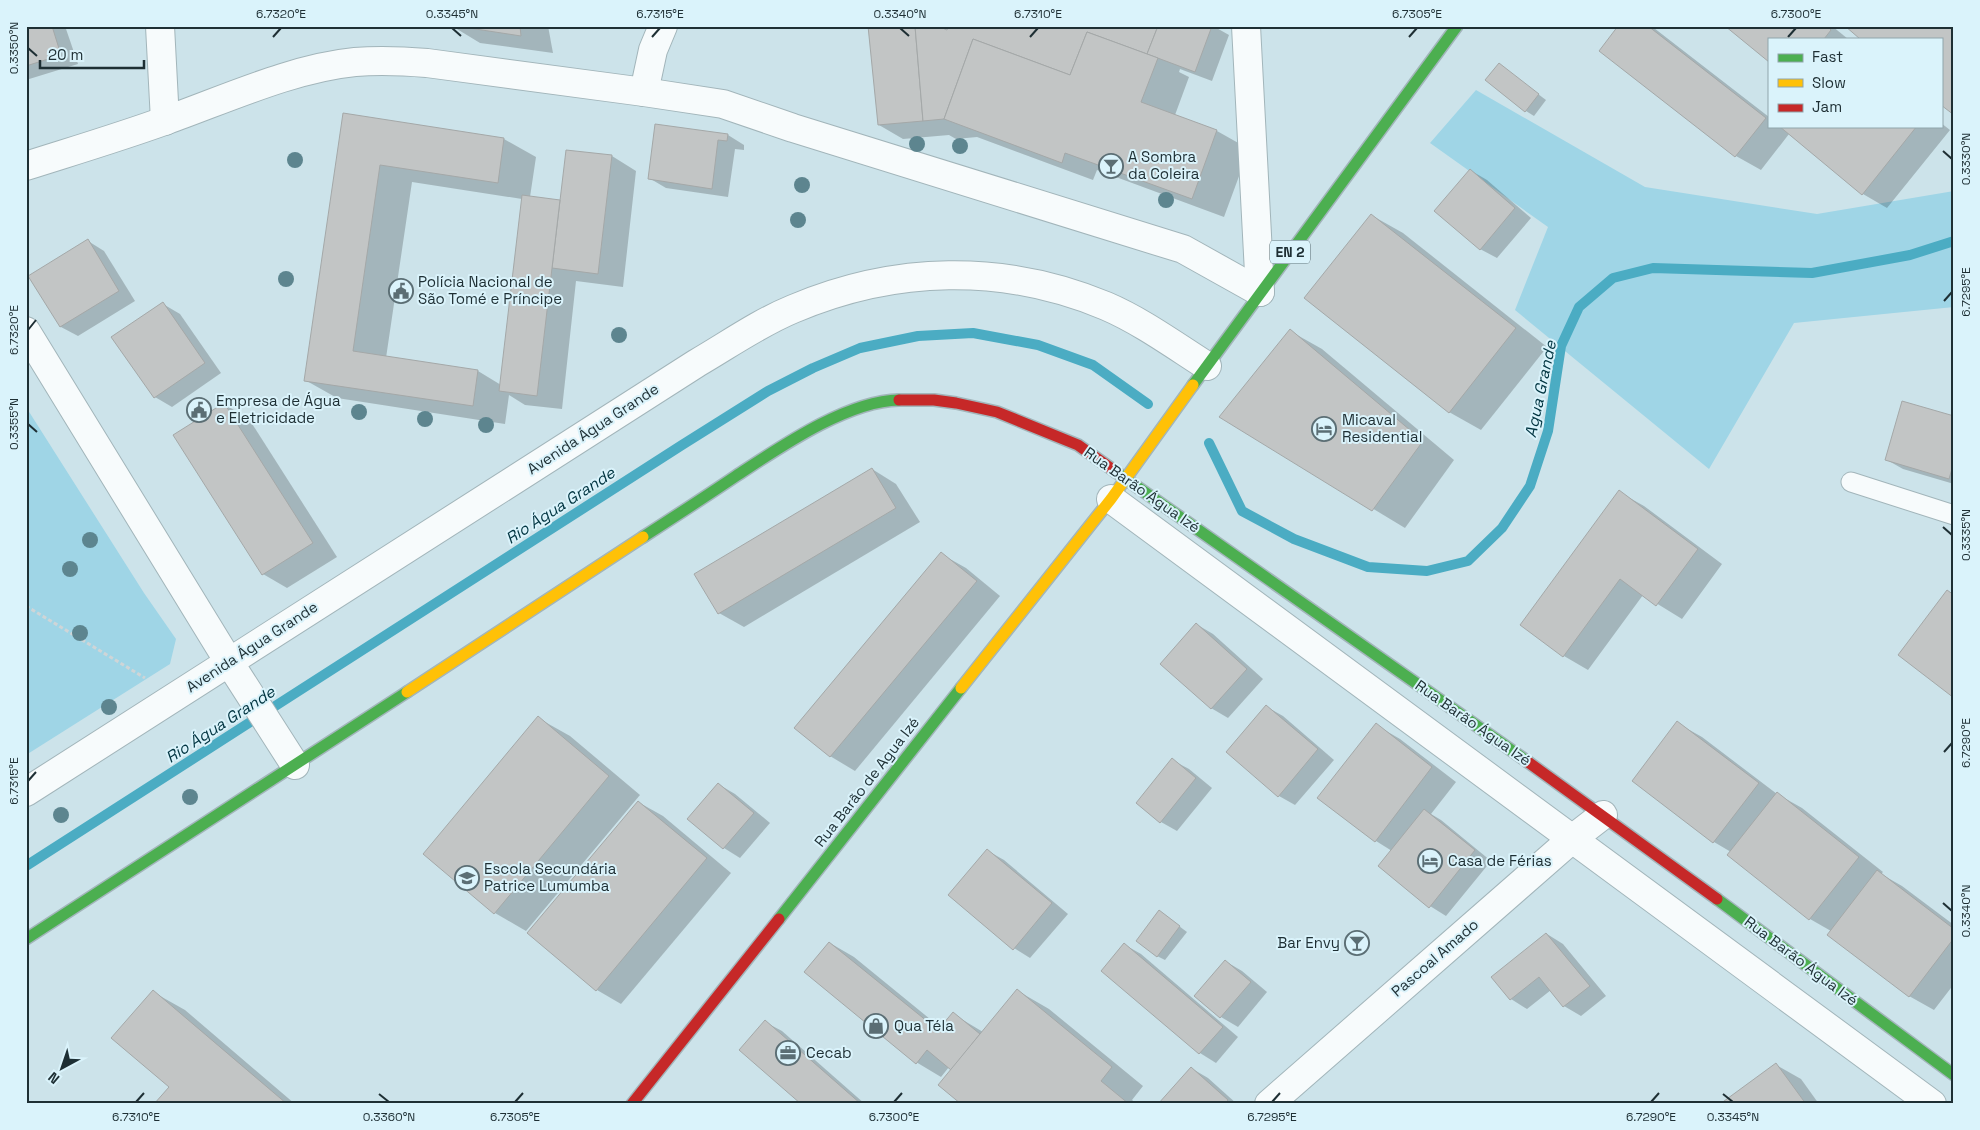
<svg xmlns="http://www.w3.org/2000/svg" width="1980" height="1130" viewBox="0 0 1980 1130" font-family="'Space Grotesk',sans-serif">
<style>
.green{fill:#9fd5e6}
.shadow{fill:#0003;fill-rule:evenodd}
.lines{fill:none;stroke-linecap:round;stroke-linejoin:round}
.stream{stroke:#4bacc3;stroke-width:10}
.building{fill:#c2c5c5;stroke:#a4a8a8}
.lane-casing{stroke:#a2b5ba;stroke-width:21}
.street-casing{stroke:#a2b5ba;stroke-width:30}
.fast-casing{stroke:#a2b5ba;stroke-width:14}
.slow-casing{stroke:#a2b5ba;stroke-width:14}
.jam-casing{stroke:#a2b5ba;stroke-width:14}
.path{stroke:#cfd5d7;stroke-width:3;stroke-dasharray:4 2.5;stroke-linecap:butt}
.lane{stroke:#f7fbfc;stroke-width:19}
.street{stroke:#f7fbfc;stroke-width:28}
.fast{stroke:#4caf50;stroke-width:11}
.slow{stroke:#ffc107;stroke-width:11}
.jam{stroke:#c62828;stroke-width:11}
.tree{fill:#5d858f}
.ticks{fill:none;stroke:#1e2f34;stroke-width:2}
.labels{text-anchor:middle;stroke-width:4;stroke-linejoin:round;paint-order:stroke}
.shield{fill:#daf3fb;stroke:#566a70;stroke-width:1}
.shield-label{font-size:14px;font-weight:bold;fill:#1e2f34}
.poi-label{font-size:15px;fill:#1e2f34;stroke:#daf3fb;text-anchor:start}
.street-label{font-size:15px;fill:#1e2f34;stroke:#daf3fb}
.water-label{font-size:16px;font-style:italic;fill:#003440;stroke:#daf3fb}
.neatline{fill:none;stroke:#1e2f34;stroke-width:2}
.ticks-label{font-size:12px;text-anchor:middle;fill:#1e2f34}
</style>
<rect width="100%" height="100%" fill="#cce3ea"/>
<g class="green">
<path d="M1476,90l169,97 172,27 137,-23v116l-160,16 -85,146 -194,-159 33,-83 -118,-84z"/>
<path d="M26,407l118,186 32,46 -6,25 -144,91z"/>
</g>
<g class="shadow">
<path d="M26,26h39l13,38 -52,16z"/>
<path d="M452,26h96l5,27 -73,-10z"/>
<path d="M950,26h263l16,9 -17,46 -32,-12 -1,3 10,5 -14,38 42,16 32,18 -25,68 -127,-47 -4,10 -116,-43 -21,2 -7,-4 -46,4 -24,-14 69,-94z"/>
<path d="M1620,26l34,2 115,89v9h172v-3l9,7 -63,78 -24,-14 -74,-60 -28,36 -25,-14 -135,-105z"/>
<path d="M1727,26h105l16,13h-79z"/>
<path d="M1847,26h107v88l-13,-75z"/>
<path d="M1506,70l40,30 -12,16 -8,-5z"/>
<path d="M344,115l160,24 32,18 -6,40 31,4 51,-45 24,15 -13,116 -47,-6 -14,128 -37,-4 -16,-10 -4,29 -168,-26 -32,-18zM412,182l110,17 -21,186 -23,-14 -92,-13z"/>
<path d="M656,125l72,10 16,10v5l-9,-1 -7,48 -62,-9 -17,-10z"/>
<path d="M1470,170l17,10 44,38 -34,40 -17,-9z"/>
<path d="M1371,215l32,18 144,114 -66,83 -32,-18z"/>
<path d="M88,241l16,10 31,50 -57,35 -17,-9 -31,-50z"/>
<path d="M163,304l17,10 41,59 -49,34 -17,-10 -42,-59z"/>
<path d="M1290,331l32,18 132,111 -49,68 -184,-111z"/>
<path d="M224,404l25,15 88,138 -50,31 -24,-14z"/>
<path d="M1954,417v67l-51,-15 -16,-9z"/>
<path d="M872,469l24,15 24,38 -176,105 -25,-14z"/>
<path d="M1619,492l25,14 78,58 -40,55 -39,-24 -55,75 -24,-14z"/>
<path d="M941,554l25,14 34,28 -145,175 -25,-15z"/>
<path d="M1196,624l17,10 50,45 -35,39 -17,-10z"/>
<path d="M1267,707l16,9 51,44 -39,45 -16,-9z"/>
<path d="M538,718l32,18 70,59 -114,136 -31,-18z"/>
<path d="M1677,723l25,14 75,57 25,14 81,64 -2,2 21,12 52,39v59l-20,26 -25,-14 -78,-65 -21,-12 -79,-67 -17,-10 -81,-62z"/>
<path d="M1376,725l24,14 56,43 -25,32 10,6 50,41 -45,55 -16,-10 -38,-55 -16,-10z"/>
<path d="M1172,760l17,9 23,19 -35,43 -16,-9z"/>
<path d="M718,784l17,10 35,29 -30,35 -16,-10 -35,-29z"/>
<path d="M638,802l25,14 68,57 -110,131 -24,-14z"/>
<path d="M988,851l16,9 64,54 -38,44 -16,-10z"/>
<path d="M1160,912l27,20 -22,28 -8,-4z"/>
<path d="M1547,934l16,10 43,52 -25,20 -17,-10 -13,-16 -24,19 -16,-10 -18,-22z"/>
<path d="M830,943l24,14 87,71 12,-14 30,18 35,-41 31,18 94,77 -11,14 5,4h-174l-11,-35 -3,-2 -8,10 -25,-15z"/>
<path d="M1125,945l16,9 97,83 -22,26 -16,-10 -97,-82z"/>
<path d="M1225,961l17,10 25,21 -29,35 -17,-10 -25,-21z"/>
<path d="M153,992l32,18 110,94h-139l15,-17z"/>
<path d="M765,1022l17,9 83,73h-62z"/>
<path d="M1776,1065l25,14 18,25h-96z"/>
<path d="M1191,1068l17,10 29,26h-77z"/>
</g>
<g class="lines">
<g class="stream">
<path d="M1209,443l33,68 52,28 74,28 59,4 41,-10 34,-33 28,-42 18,-55 13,-85 18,-39 34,-29 40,-10 159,5 98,-18 44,-14"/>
<path d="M26,866l656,-421 86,-54 45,-23 47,-20 58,-12 55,-3 65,12 55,20 55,39"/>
</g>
</g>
<g class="building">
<path d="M26,26h26l9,29 -35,11z"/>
<path d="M456,26h64l1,10z"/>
<path d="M868,26h47l8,95 -45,4z"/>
<path d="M915,26h23l9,4 2,-4h209l-11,28 -60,-22 -17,43 -97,-36 -29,80 -21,2z"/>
<path d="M1158,26h54l-17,46 -48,-18z"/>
<path d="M1618,26h30l118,92 -31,39 -136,-106z"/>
<path d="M1725,26h102l4,4 -7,9h-55v23z"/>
<path d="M1845,26l109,1v88l-13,-10v-66h-81z"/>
<path d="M1087,32l71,26 -17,44 76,28 -25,69 -127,-46 -3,10 -118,-44 29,-80 97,36z"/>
<path d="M1499,63l40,31 -14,18 -40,-32z"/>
<path d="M343,113l161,25 -6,45 -118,-18 -27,186 125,19 -5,36 -169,-25z"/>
<path d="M655,124l73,10 -1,7 -9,-1 -6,49 -64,-10z"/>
<path d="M1779,126h138l-55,69z"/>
<path d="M566,150l46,5 -14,119 -46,-6z"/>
<path d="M1470,169l45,39 -35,42 -46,-39z"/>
<path d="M522,195l38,5 -23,196 -38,-5z"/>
<path d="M1371,214l145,114 -67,85 -145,-115z"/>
<path d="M88,239l31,52 -59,36 -32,-51z"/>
<path d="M163,302l42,61 -51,35 -43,-61z"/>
<path d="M1290,329l133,112 -51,70 -153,-94z"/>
<path d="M1902,401l52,15v46l-5,17 -64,-19z"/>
<path d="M224,403l89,140 -51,32 -89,-140z"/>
<path d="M872,468l24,40 -178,106 -24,-40z"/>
<path d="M1619,490l79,59 -42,57 -36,-27 -57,78 -43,-32z"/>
<path d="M941,552l36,29 -147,176 -36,-29z"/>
<path d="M1947,590l7,5v103l-56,-43z"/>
<path d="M1196,623l51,46 -36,40 -51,-45z"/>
<path d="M1266,705l52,44 -40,48 -52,-45z"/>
<path d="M538,716l71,60 -115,138 -71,-60z"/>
<path d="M1677,721l82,62 -46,60 -81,-62z"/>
<path d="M1376,723l56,44 -57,75 -58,-44z"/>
<path d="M1172,758l24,20 -36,45 -24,-20z"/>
<path d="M718,783l36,30 -31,36 -36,-30z"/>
<path d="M1777,792l82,65 -50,63 -82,-65z"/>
<path d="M638,801l69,57 -111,133 -69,-58z"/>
<path d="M1424,809l51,41 -46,58 -51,-42z"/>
<path d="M987,849l65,54 -39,47 -65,-55z"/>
<path d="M1877,870l77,59v9l-45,59 -82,-62z"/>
<path d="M1159,910l21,16 -23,31 -21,-16z"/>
<path d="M1546,933l44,53 -27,21 -24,-30 -29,23 -19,-23z"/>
<path d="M829,942l109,88 15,-18 27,22 -29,36 -24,-20 -11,14 -112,-92z"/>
<path d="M1124,943l99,84 -24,27 -98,-83z"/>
<path d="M1225,960l26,22 -31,36 -26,-22z"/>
<path d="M1017,989l95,78 -11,14 28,23h-168l-23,-19z"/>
<path d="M153,990l134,114h-133l15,-17 -58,-49z"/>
<path d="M765,1020l96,84h-60l-62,-54z"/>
<path d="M1776,1063l30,41h-86z"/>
<path d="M1191,1067l37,33 -4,4h-66z"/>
</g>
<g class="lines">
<defs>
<path id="lane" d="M1851,482l103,33"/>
<g id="street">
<path d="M160,26l5,95"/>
<path d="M1246,26l14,266"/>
<path d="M644,92l9,-42 10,-24"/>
<path d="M26,166c47,-15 94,-29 141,-46 59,-21 126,-52 188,-58 24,-2 48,-1 72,1l217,29 79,12 70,24 390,121 77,43"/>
<path d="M26,331l203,331 66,103"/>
<path d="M1111,499l821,605"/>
<path d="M26,792l671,-429c31,-18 62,-40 96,-54 101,-43 210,-46 313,-3 35,15 68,39 101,60"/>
<path d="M1269,1104l303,-265 31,-24"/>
</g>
<g id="fast">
<path d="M1193,385l264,-359"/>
<path d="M1116,472l412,290"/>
<path d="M643,537c31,-20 62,-40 93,-61 43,-28 110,-75 163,-76"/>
<path d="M1717,899l237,176"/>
<path d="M779,919l182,-231"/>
<path d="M26,939l381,-247"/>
</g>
<g id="slow">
<path d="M961,688l150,-189 82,-114"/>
<path d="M407,692l236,-155"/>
</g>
<g id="jam">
<path d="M899,400h35l22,3 41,9 81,33 38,27"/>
<path d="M1528,762l189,137"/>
<path d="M632,1104l147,-185"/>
</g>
</defs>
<use href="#lane" class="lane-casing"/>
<use href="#street" class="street-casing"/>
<use href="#fast" class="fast-casing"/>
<use href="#slow" class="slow-casing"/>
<use href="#jam" class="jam-casing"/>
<path class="path" d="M26,606l119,72"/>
<use href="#lane" class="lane"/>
<use href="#street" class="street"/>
<use href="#fast" class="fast"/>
<use href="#slow" class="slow"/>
<use href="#jam" class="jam"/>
</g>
<g class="tree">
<circle cx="917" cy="144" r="8"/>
<circle cx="960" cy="146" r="8"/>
<circle cx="295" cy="160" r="8"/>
<circle cx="802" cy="185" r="8"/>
<circle cx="1166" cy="200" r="8"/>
<circle cx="798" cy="220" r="8"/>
<circle cx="286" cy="279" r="8"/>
<circle cx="619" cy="335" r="8"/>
<circle cx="359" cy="412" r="8"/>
<circle cx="425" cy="419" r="8"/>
<circle cx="486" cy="425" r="8"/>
<circle cx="90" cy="540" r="8"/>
<circle cx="70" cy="569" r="8"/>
<circle cx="80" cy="633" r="8"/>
<circle cx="109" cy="707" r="8"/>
<circle cx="190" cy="797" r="8"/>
<circle cx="61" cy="815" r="8"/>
</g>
<path class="ticks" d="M452,28l9,8M900,28l9,8M273,37l8,-9M652,37l8,-9M1030,37l8,-9M1409,37l8,-9M1788,37l8,-9M28,48l9,8M1943,151l9,8M1944,301l8,-9M28,330l8,-10M28,424l9,8M1943,527l9,8M1944,752l8,-9M28,781l8,-9M1943,903l9,8M379,1094l10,8M1723,1094l10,8M136,1102l8,-9M515,1102l8,-9M894,1102l8,-9M1272,1102l8,-9M1651,1102l8,-9"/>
<defs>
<symbol id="bar-ring" viewBox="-11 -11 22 22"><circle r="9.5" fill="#daf3fb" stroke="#5b6e74" stroke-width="1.5"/><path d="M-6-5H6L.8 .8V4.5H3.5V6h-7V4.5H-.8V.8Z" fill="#5b6e74"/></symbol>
<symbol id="civic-ring" viewBox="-11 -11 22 22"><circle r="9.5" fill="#daf3fb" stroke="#5b6e74" stroke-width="1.5"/><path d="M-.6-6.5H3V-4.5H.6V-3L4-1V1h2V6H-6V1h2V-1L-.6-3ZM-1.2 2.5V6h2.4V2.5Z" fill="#5b6e74"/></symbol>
<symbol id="hotel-ring" viewBox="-11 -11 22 22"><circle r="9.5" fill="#daf3fb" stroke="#5b6e74" stroke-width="1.5"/><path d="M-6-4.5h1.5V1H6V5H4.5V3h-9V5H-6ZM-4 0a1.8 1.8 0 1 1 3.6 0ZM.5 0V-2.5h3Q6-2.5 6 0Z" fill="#5b6e74"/></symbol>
<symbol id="school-ring" viewBox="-11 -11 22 22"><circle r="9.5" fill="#daf3fb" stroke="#5b6e74" stroke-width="1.5"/><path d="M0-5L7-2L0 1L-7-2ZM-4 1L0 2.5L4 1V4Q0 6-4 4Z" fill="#5b6e74"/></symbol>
<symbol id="shop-ring" viewBox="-11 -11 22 22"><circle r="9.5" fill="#daf3fb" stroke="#5b6e74" stroke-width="1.5"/><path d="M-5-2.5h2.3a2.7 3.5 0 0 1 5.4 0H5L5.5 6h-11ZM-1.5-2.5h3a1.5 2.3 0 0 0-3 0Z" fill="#5b6e74"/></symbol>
<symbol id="office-ring" viewBox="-11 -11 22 22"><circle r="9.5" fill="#daf3fb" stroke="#5b6e74" stroke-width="1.5"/><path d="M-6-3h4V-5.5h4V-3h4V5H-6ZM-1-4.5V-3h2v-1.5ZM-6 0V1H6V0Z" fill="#5b6e74"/></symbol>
</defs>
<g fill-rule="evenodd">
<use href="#bar-ring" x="1097" y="152" width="28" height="28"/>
<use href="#civic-ring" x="387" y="277" width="28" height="28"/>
<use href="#civic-ring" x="185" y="396" width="28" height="28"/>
<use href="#hotel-ring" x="1310" y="415" width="28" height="28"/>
<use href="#hotel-ring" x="1416" y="847" width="28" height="28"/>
<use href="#school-ring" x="453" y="864" width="28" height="28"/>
<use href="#bar-ring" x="1343" y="929" width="28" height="28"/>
<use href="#shop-ring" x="862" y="1012" width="28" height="28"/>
<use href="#office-ring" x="774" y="1039" width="28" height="28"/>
</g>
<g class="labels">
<rect class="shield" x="1270" y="240.5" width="40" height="23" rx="4"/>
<g class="shield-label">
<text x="1290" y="257">EN 2</text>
</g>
<g class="poi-label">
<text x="1128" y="162">A Sombra<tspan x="1128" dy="17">da Coleira</tspan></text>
<text x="418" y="287">Polícia Nacional de<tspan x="418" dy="17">São Tomé e Príncipe</tspan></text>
<text x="216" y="406">Empresa de Água<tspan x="216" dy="17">e Eletricidade</tspan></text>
<text x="1342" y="425">Micaval<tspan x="1342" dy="17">Residential</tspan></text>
<text x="1448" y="866">Casa de Férias</text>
<text x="484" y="874">Escola Secundária<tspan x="484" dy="17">Patrice Lumumba</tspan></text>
<text x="1340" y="948" text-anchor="end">Bar Envy</text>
<text x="894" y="1031">Qua Téla</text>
<text x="806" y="1058">Cecab</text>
</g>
<g class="street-label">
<text transform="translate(593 429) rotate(-33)" y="5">Avenida Água Grande</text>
<text transform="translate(1142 490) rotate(35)" y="5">Rua Barão Água Izé</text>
<text transform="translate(252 647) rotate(-33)" y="5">Avenida Água Grande</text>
<text transform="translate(1473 723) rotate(35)" y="5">Rua Barão Água Izé</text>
<text transform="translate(867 782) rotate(-52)" y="5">Rua Barão de Agua Izé</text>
<text transform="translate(1435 958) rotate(-41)" y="5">Pascoal Amado</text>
<text transform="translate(1801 961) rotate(37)" y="5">Rua Barão Água Izé</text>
</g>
<g class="water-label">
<text transform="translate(1540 389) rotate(-78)" y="6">Agua Grande</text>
<text transform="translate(560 505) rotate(-33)" y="6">Rio Água Grande</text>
<text transform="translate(220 724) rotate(-33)" y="6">Rio Água Grande</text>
</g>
</g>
<rect width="1980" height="1130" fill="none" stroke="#daf3fb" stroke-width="55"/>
<rect x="1768" y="38" width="175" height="90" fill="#daf3fb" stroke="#8fa5ab"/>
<rect x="1778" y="54" width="25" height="8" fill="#4caf50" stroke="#8fa5ab"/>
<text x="1812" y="62" font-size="15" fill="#1e2f34">Fast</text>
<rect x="1778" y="79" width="25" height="8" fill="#ffc107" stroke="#8fa5ab"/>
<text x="1812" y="88" font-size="15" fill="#1e2f34">Slow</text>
<rect x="1778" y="104" width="25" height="8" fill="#c62828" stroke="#8fa5ab"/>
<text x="1812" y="112" font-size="15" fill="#1e2f34">Jam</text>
<g transform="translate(62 1068) rotate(220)" stroke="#daf3fb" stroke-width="4" paint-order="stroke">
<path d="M0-4L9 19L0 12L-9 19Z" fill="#1e2f34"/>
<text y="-8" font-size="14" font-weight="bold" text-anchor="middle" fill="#1e2f34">N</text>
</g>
<path d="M40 60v8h104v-8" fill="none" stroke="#1e2f34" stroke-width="2.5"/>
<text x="48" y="60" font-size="15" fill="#1e2f34" stroke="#daf3fb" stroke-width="4" paint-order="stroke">20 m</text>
<rect x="28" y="28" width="1924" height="1074" class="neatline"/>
<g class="ticks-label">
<text x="281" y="18">6.7320°E</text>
<text x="452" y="18">0.3345°N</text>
<text x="660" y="18">6.7315°E</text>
<text x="900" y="18">0.3340°N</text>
<text x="1038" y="18">6.7310°E</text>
<text x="1417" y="18">6.7305°E</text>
<text x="1796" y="18">6.7300°E</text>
<text transform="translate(14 48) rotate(-90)" y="4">0.3350°N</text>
<text transform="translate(1966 159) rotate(-90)" y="4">0.3330°N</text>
<text transform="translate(1966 292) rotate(-90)" y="4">6.7295°E</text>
<text transform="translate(14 330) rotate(-90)" y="4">6.7320°E</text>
<text transform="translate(14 424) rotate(-90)" y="4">0.3355°N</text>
<text transform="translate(1966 535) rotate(-90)" y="4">0.3335°N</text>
<text transform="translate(1966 743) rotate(-90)" y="4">6.7290°E</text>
<text transform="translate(14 781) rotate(-90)" y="4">6.7315°E</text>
<text transform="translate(1966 911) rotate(-90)" y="4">0.3340°N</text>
<text x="136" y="1121">6.7310°E</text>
<text x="389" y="1121">0.3360°N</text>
<text x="515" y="1121">6.7305°E</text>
<text x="894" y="1121">6.7300°E</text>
<text x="1272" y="1121">6.7295°E</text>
<text x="1651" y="1121">6.7290°E</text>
<text x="1733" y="1121">0.3345°N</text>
</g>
</svg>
